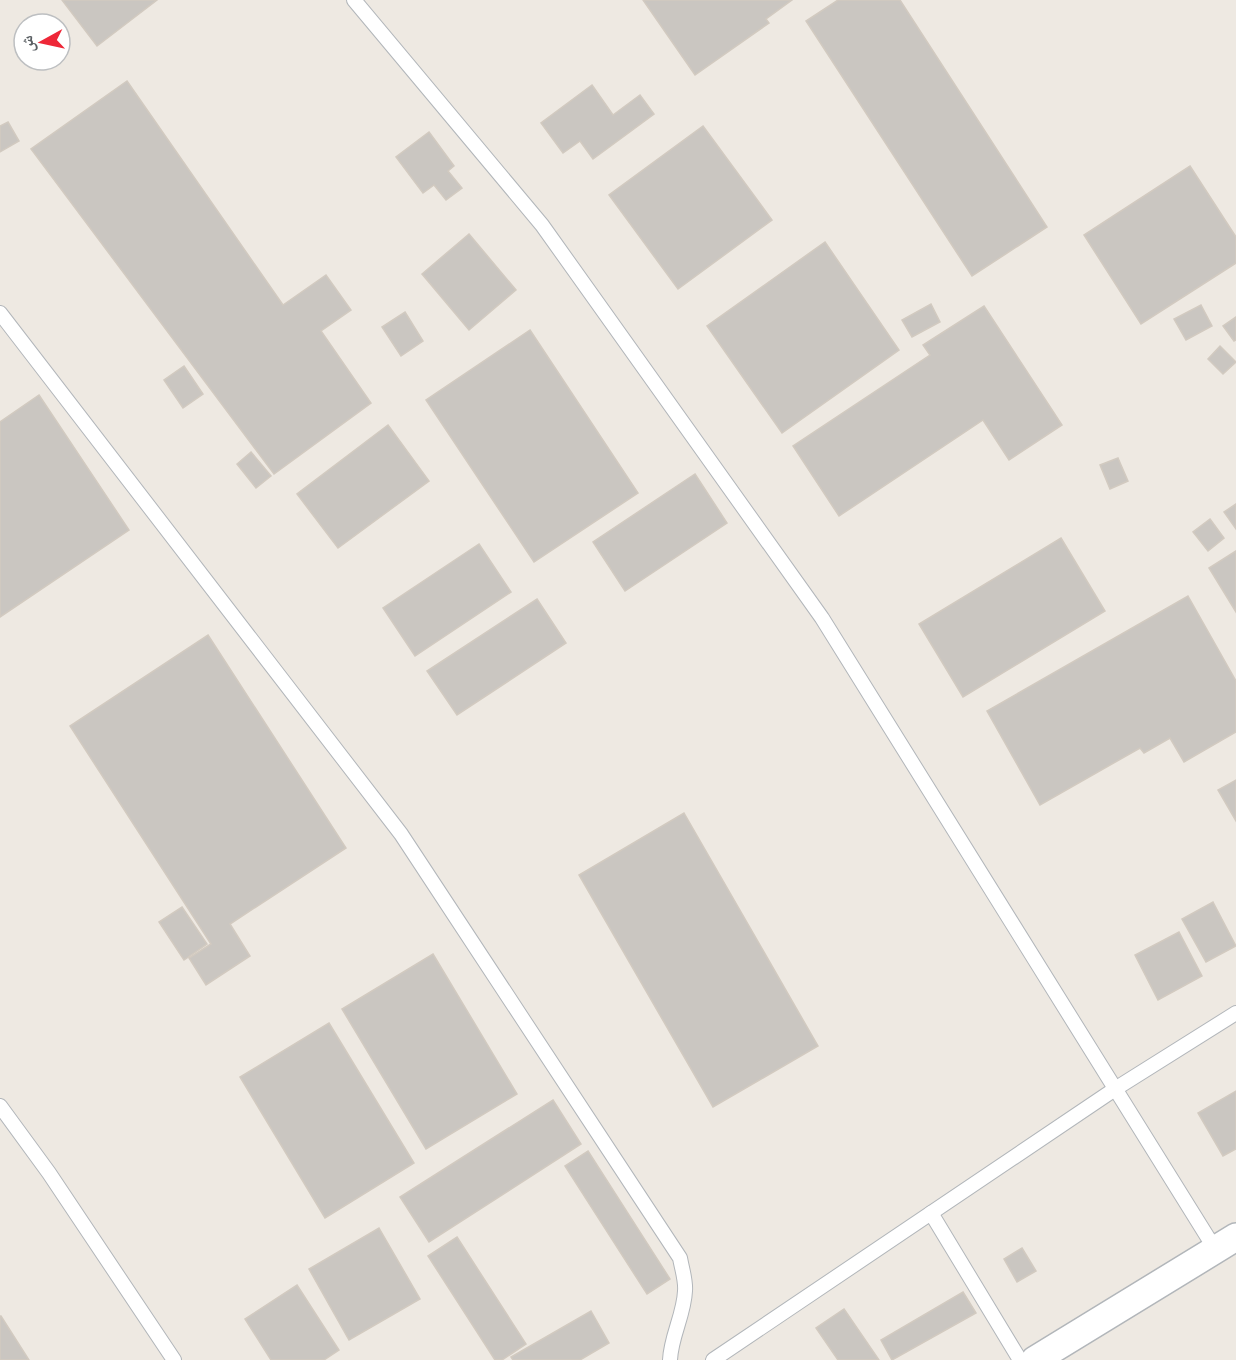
<svg xmlns="http://www.w3.org/2000/svg" width="1236" height="1360" viewBox="0 0 1236 1360" font-family="Barlow,'Noto Naskh Arabic',sans-serif">
<style>
.building{fill:#cac6c1;stroke:#d2cac0;stroke-width:1.5}
.lines{fill:none;stroke-linecap:round;stroke-linejoin:round}
.lane-casing{stroke:#b2b6ba;stroke-width:16}
.street-casing{stroke:#b2b6ba;stroke-width:30}
.lane{stroke:#fff;stroke-width:14}
.street{stroke:#fff;stroke-width:27}
</style>
<rect width="100%" height="100%" fill="#eee9e2"/>
<g class="building">
<path d="M62,0h95l-60,46z"/>
<path d="M643,0h149l-26,19 3,4 -74,52z"/>
<path d="M838,0h62l147,227 -75,49 -166,-255z"/>
<path d="M127,81l156,224 43,-30 25,35 -30,21 50,72 -97,71 -243,-325z"/>
<path d="M592,85l21,30 27,-20 14,19 -61,45 -13,-18 -17,12 -22,-30z"/>
<path d="M8,122l11,19 -19,11v-26z"/>
<path d="M703,126l69,94 -94,69 -69,-94z"/>
<path d="M429,132l25,34 -6,5 14,17 -16,12 -12,-15 -11,8 -27,-36z"/>
<path d="M1190,166l46,71v26l-95,61 -57,-89z"/>
<path d="M469,234l47,56 -47,40 -47,-56z"/>
<path d="M825,242l74,108 -117,83 -75,-107z"/>
<path d="M931,304l9,18 -28,15 -10,-17z"/>
<path d="M1201,305l11,21 -26,14 -12,-21z"/>
<path d="M984,306l78,119 -53,35 -26,-40 -144,96 -46,-70 137,-91 -7,-10z"/>
<path d="M405,312l18,29 -22,15 -19,-29z"/>
<path d="M1236,317v23l-2,1 -11,-15z"/>
<path d="M530,330l108,163 -104,69 -108,-162z"/>
<path d="M1220,346l16,16 -13,12 -15,-15z"/>
<path d="M184,366l19,28 -20,14 -19,-28z"/>
<path d="M39,395l90,135 -129,87v-195z"/>
<path d="M388,425l41,56 -91,67 -41,-54z"/>
<path d="M251,452l20,24 -15,12 -19,-24z"/>
<path d="M1118,458l10,23 -18,8 -10,-24z"/>
<path d="M695,474l32,49 -102,68 -32,-49z"/>
<path d="M1236,504v25l-12,-17z"/>
<path d="M1210,519l14,19 -16,13 -15,-19z"/>
<path d="M1061,538l44,73 -142,86 -44,-73z"/>
<path d="M479,544l32,48 -96,64 -32,-48z"/>
<path d="M1236,551v61l-27,-44z"/>
<path d="M1188,596l48,85v51l-52,30 -14,-24 -26,15 -4,-5 -100,57 -53,-94z"/>
<path d="M537,599l29,44 -109,72 -30,-44z"/>
<path d="M208,635l138,213 -116,76 20,32 -44,29 -17,-27 22,-14 -141,-218z"/>
<path d="M1236,780v41l-18,-31z"/>
<path d="M684,813l134,233 -105,61 -134,-232z"/>
<path d="M1213,902l23,44 -30,16 -24,-43z"/>
<path d="M182,907l25,37 -23,16 -25,-38z"/>
<path d="M1179,932l23,44 -44,24 -23,-45z"/>
<path d="M433,954l84,140 -91,55 -84,-140z"/>
<path d="M329,1023l85,140 -89,55 -85,-141z"/>
<path d="M1236,1091v58l-13,7 -25,-43z"/>
<path d="M553,1100l28,44 -152,98 -29,-45z"/>
<path d="M588,1151l82,128 -23,15 -82,-128z"/>
<path d="M379,1228l41,71 -71,41 -40,-71z"/>
<path d="M457,1237l69,107 -24,16h-7l-67,-104z"/>
<path d="M1022,1248l14,23 -19,11 -13,-23z"/>
<path d="M297,1285l42,65 -15,10h-53l-26,-41z"/>
<path d="M963,1292l13,21 -84,47 -11,-20z"/>
<path d="M844,1309l35,51h-41l-22,-32z"/>
<path d="M591,1311l18,32 -29,17h-67l-2,-3z"/>
<path d="M0,1316h1l28,44h-29z"/>
</g>
<g class="lines">
<defs>
<g id="lane">
<path d="M354,0l188,225 280,393 393,631"/>
<path d="M0,313l401,521 279,424c2,11 6,23 5,33 -1,24 -14,45 -15,69"/>
<path d="M0,1106l49,67 125,187"/>
<path d="M931,1213l89,147"/>
<path d="M713,1360l402,-271 121,-76"/>
</g>
<path id="street" d="M1035,1360l201,-123"/>
</defs>
<use href="#lane" class="lane-casing"/>
<use href="#street" class="street-casing"/>
<use href="#lane" class="lane"/>
<use href="#street" class="street"/>
</g>
<g transform="translate(42 42) rotate(262)"><circle r="28" fill="#ffffff" stroke="#bdbfc1" stroke-width="1.5"/>
<path d="M0-4.5L10 22L0 15L-10 22Z" fill="#ee2738"/>
<text y="-9" font-size="16" font-weight="bold" text-anchor="middle" fill="#5a5f63">ش</text>
</g>
</svg>
